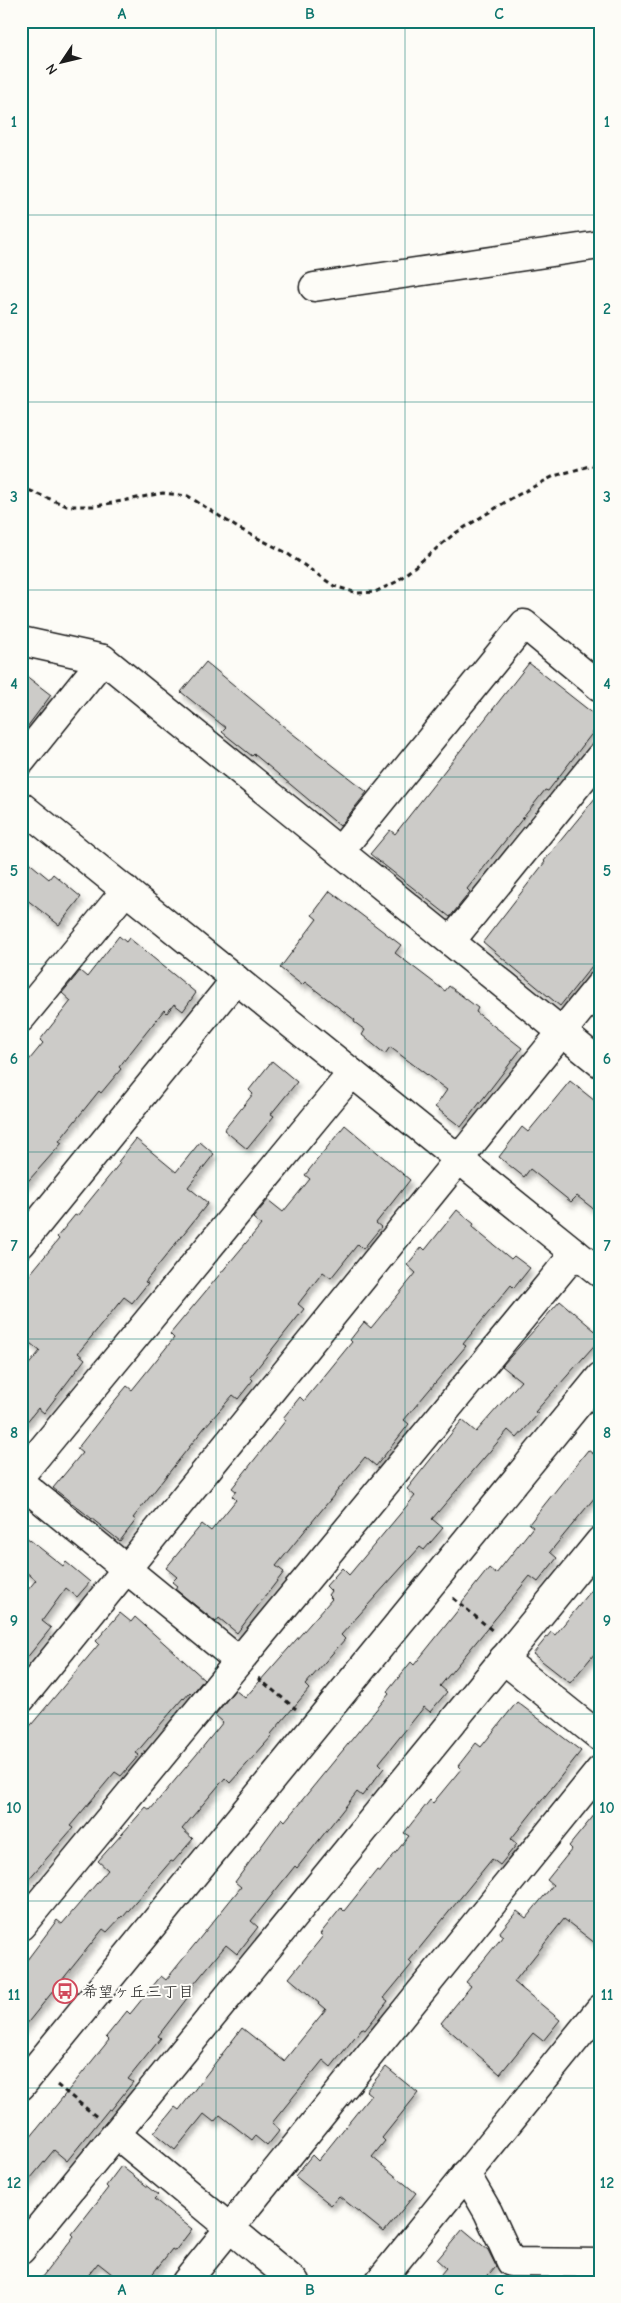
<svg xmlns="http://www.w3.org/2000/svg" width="621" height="2303" viewBox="0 0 621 2303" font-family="'Comic Neue','Klee One',sans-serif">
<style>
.building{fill:#cccbc8;stroke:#1c1c1c;filter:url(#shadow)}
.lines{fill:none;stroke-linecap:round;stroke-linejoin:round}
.minor-casing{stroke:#1c1c1c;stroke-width:31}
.tertiary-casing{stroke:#1c1c1c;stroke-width:31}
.path{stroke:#1c1c1c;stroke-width:3;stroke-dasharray:5 4;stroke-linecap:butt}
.minor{stroke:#fdfcf7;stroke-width:28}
.tertiary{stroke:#fdfcf7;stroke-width:28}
.grid{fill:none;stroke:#0f766e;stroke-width:1;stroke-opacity:0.55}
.labels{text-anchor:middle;stroke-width:4;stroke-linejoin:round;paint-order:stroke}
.poi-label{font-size:16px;fill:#1c1c1c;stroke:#fdfcf7;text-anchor:start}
.neatline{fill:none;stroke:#0f766e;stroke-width:2}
.grid-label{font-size:16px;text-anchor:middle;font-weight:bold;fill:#0f766e}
</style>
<defs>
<filter id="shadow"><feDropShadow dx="3" dy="5.5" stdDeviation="2.5" flood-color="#0004"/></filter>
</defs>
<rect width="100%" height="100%" fill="#fdfcf7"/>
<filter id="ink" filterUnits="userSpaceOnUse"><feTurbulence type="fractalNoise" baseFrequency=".02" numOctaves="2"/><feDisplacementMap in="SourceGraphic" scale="10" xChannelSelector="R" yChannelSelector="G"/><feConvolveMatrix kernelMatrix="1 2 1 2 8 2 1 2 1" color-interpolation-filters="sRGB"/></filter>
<g filter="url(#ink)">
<g class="building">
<path d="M206,662l87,72 74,58 -27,34 -86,-72 -2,2 -30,-24 4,-4 -45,-36z"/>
<path d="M529,663l71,56v4l-52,68 -3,-1 -78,99 3,3 -20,25 -80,-63 20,-24 5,4z"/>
<path d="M21,672l30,23 -30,40z"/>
<path d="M600,792v164l-40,50 -77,-64 62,-80 -1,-1z"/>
<path d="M21,856l28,23 4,-5 28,23 -22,28 -38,-30z"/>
<path d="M330,891l71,54 -6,8 50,38 4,-5 29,22 -2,4 46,36 -61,79 -26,-20 12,-17 -57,-43 -5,7 -23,-19 3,-5 -11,-8 1,-2 -50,-38 -3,3 -22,-17 37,-49 -5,-4z"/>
<path d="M119,936l7,6 3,-4 67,55 -13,18 -9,-7 -7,9 -3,-3 -45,57 2,2 -20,24 -2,-2 -40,50 3,2 -41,46v-119l22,-27 -3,-3 31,-39 -9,-8 18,-22 7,6z"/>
<path d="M272,1061l25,21 -26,32 3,2 -27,33 -23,-19 29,-36 -4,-4z"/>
<path d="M570,1081l30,24v109l-23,-18 -6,6 -41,-33 -6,8 -25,-20 23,-30 6,5z"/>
<path d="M345,1125l65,55 -34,43 5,4 -18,22 -5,-5 -27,34 -8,-6 -25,32 6,5 -54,68 3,3 -15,19 -5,-4 -28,32 -72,91 3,2 -16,21 -67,-53 29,-35 -5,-4 35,-45 15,-18 5,4 42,-52 -4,-4 91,-109 -8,-7 15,-18 15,12 27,-33 -5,-4z"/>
<path d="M136,1139l40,33 24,-30 14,12 -26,33 20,16 -63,79 3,1 -16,20 -8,-6 -46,56 7,6 -41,54 -6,-5 -17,21v-55l19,-23 -19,-15v-51l38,-46 -2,-2 18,-22 2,1 43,-53 -2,-1z"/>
<path d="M457,1210l17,14 -2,3 39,32 3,-3 16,12 -16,20 -3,-3 -48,59 3,2 -62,74 5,4 -33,42 -11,-9 -89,109 8,6 -47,61 -18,-15 -3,4 -41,-33 2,-3 -5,-4 5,-5 -11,-9 36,-44 9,7 25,-31 -4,-4 4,-5 -4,-3 54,-68 -3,-2 17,-21 4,4 48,-59 -2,-2 14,-18 7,6 45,-55 -9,-8 15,-18 3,3z"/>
<path d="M560,1301l40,34v4l-65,73 3,2 -21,24 -9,-8 -76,89 11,9 -19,22 -4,-3 -79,88 4,4 -40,46 4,4 -38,45 1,2 -42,47 -5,-5 -43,51 11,10 -20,23 -2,-1 -48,56 -1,-1 -15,16 -4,-3 -82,102v-63l36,-48 5,4 46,-54 -10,-9 48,-54 4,3 47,-56 26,-32 -8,-7 20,-25 10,8 87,-99 -4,-4 3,-4 -5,-5 16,-18 7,7 66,-79 -8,-7 55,-69 14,12 45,-51 -19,-15z"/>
<path d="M588,1450l12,9v32l-50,61 7,6 -19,24 -8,-6 -40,49 -50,61 7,6 -17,20 -6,-5 -45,56 5,5 -22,28 -5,-4 -60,76 -2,-2 -44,55 7,6 -21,27 -11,-9 -41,50 3,2 -30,39 3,2 -33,41 5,3 -22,28 -2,-1 -42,52 -13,-11 -33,40v-41l88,-109 -3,-3 21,-26 3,3 31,-38 5,4 75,-93 -6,-5 47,-64 3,3 104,-127 -2,-2 24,-30 3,3 49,-61 -1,-2 27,-34 7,6 37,-47 -4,-3z"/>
<path d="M21,1533l42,33 3,-4 24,20 -13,15 -11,-9 -24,33 9,7 -30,37v-67l15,-18 -15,-12z"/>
<path d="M600,1580v67l-30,36 -37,-29 18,-22 4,3z"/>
<path d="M120,1613l11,9 4,-5 69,62 -12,15 -2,-2 -6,7 -1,-1 -47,55 3,2 -18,21 -6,-4 -45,54 3,2 -52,60v-151l78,-93 -3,-3z"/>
<path d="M517,1702l64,49 -70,88 6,5 -17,21 -8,-6 -83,102 3,3 -28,34 4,3 -23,29 -3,-2 -31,39 -8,-7 -51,63 8,7 -13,16 -12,-10 -3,4 -32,-25 -6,7 -10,-8 -29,36 -21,-17 21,-26 4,3 63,-82 42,33 42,-52 -37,-31 34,-42 -3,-2 21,-26 3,3 33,-41 3,2 29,-36 -5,-3 26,-33 3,3 28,-34 -3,-3 18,-23 5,4z"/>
<path d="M600,1808v139l-36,-28 -50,63 46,38 -17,21 -10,-8 -33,41 -59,-51 30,-37 -5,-4 37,-46 -4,-3 18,-22 9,7 27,-33 -6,-5 25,-31 -3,-3z"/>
<path d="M386,2067l32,26 -36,45 3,3 -13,16 44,36 -32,39 -45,-36 -8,9 -36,-29 17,-21 6,6 53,-66 -5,-4z"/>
<path d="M121,2166l37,29 -4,4 38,30 -17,22 -3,-2 -26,33h-24l-24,-19 -15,19h-45l36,-46 -2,-2 36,-46 -2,-2z"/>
<path d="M463,2229l25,21 8,16 -14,16h-48l12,-14 -9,-8z"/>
</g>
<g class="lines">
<defs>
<g id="minor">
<path d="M314,287l286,-42"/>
<path d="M21,641l82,18 497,404"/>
<path d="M21,761l82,-102"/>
<path d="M21,806l579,467"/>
<path d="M340,851l184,-227 76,63"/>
<path d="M451,941l149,-184"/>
<path d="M21,1018l105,-128"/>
<path d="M21,1244l215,-265"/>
<path d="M21,1475l331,-402"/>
<path d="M21,1483l218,178"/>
<path d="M503,1659l97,78"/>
<path d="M21,1699l579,-714"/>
<path d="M21,1926l554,-673"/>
<path d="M116,2134l179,148"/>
<path d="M466,2174l22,38 23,50 89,1"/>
<path d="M21,2250l579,-709"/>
<path d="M186,2282l414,-512"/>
<path d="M379,2282l221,-273"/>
</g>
<path id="tertiary" d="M21,2086l579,-709"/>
</defs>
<use href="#minor" class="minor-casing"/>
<use href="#tertiary" class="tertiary-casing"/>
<g class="path">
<path d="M21,487l46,19h29l67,-13 25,3 50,32 47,24 49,34 23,7 18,-1 21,-10 58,-48 58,-36 42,-22 46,-13"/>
<path d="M453,1598l40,33"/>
<path d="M258,1678l38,31"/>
<path d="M57,2085l40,32"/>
</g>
<use href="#minor" class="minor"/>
<use href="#tertiary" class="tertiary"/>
</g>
</g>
<path class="grid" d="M216,21v2261M405,21v2261M21,215h579M21,402h579M21,590h579M21,777h579M21,964h579M21,1152h579M21,1339h579M21,1526h579M21,1714h579M21,1901h579M21,2088h579"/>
<defs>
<symbol id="bus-ring" viewBox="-11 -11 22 22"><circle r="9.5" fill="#fdfcf7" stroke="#d1495b" stroke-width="1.5"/><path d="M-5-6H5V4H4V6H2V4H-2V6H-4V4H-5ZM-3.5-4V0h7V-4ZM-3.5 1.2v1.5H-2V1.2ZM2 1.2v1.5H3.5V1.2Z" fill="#d1495b"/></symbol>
</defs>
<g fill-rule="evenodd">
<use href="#bus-ring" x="51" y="1977" width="28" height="28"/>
</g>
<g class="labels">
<g class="poi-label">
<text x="82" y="1997">希望ヶ丘三丁目</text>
</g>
</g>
<rect width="621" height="2303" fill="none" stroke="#fdfcf7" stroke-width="55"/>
<g transform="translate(62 62) rotate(235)" stroke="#fdfcf7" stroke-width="4" paint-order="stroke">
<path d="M0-4L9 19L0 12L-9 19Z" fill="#1c1c1c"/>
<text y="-8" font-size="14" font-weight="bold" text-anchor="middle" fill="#1c1c1c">N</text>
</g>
<rect x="28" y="28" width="566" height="2248" class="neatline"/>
<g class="grid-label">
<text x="122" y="19">A</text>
<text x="310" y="19">B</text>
<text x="499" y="19">C</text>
<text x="14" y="127">1</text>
<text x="607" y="127">1</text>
<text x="14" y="314">2</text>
<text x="607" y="314">2</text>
<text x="14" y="502">3</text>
<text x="607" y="502">3</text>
<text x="14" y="689">4</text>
<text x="607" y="689">4</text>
<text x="14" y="876">5</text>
<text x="607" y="876">5</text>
<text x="14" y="1064">6</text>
<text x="607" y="1064">6</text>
<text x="14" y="1251">7</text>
<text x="607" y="1251">7</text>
<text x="14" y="1438">8</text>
<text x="607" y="1438">8</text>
<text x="14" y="1626">9</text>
<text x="607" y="1626">9</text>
<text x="14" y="1813">10</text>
<text x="607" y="1813">10</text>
<text x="14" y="2000">11</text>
<text x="607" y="2000">11</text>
<text x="14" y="2188">12</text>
<text x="607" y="2188">12</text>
<text x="122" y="2295">A</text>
<text x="310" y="2295">B</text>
<text x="499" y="2295">C</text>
</g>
</svg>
